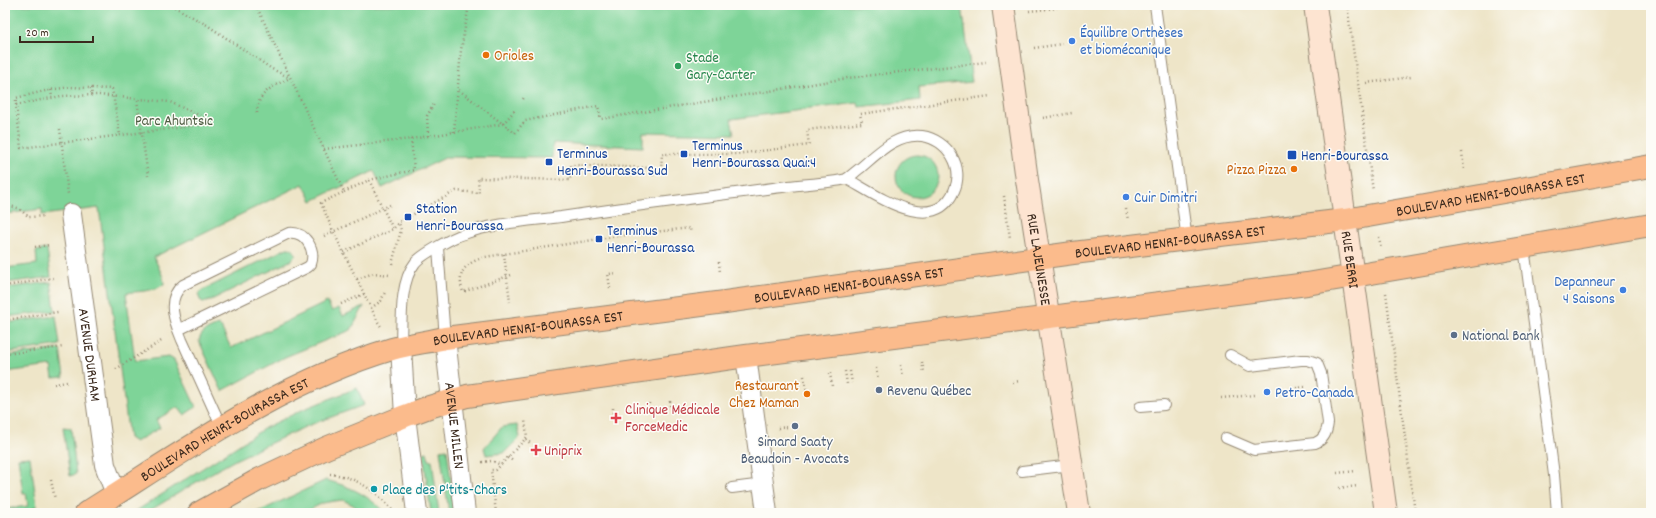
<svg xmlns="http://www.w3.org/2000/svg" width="1656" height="518" viewBox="0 0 1656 518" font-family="Dekko,sans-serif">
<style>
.green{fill:#7ed498;stroke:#5c7f5b}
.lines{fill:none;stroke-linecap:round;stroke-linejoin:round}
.service-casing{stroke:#948873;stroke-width:12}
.minor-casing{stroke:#948873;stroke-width:22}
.secondary-casing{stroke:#948873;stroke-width:24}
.primary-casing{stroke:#948873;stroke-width:24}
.path{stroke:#948873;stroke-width:2.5;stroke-dasharray:1 3;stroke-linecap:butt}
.service{stroke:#fff;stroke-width:10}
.minor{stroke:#fff;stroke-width:20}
.secondary{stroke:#fde4d1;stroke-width:22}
.primary{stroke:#fbbb8c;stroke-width:22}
.shop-dot{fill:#3f7fe0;stroke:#fdfcf7;stroke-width:1.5}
.food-dot{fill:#e8710a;stroke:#fdfcf7;stroke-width:1.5}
.leisure-dot{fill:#2e9e5b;stroke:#fdfcf7;stroke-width:1.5}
.transit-dot{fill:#1a4fb4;stroke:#fdfcf7;stroke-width:1.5}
.service-dot{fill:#5c6f8a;stroke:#fdfcf7;stroke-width:1.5}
.health-dot{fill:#e0444e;stroke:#fdfcf7;stroke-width:1.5}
.culture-dot{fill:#0f9aa8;stroke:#fdfcf7;stroke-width:1.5}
.labels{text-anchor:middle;stroke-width:3;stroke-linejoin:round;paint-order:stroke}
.shop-label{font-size:15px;fill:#366cbe;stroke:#fdfcf7;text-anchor:start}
.food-label{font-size:15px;fill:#c56008;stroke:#fdfcf7;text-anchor:end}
.leisure-label{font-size:15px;fill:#27864d;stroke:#fdfcf7;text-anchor:start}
.park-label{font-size:15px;fill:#4f5d43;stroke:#fdfcf7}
.transit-label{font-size:15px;fill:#164399;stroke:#fdfcf7;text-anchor:start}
.street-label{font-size:15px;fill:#3b2a1e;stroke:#fdfcf7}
.service-label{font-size:15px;fill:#4e5e75;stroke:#fdfcf7;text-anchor:start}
.health-label{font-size:15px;fill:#be3a42;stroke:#fdfcf7;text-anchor:start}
.culture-label{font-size:15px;fill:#0d838f;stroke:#fdfcf7;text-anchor:start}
</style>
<rect width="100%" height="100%" fill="#fdfcf7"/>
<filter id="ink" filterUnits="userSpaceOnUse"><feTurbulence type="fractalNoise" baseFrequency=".025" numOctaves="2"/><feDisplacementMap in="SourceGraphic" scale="8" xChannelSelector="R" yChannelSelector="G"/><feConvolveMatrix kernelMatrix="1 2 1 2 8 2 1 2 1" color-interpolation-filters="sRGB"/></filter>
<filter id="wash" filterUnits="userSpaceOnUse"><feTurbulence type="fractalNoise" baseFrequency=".012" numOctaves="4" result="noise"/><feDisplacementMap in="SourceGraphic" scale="16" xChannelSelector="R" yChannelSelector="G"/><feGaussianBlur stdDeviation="0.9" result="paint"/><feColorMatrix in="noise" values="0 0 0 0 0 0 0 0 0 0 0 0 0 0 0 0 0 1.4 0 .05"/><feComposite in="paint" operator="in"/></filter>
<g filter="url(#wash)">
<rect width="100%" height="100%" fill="#eee5c8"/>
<g class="green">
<path d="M5,5h957l10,77 -53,5 1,13 -61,7 -1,-4 -127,16 3,15 -91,-2v15l-90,-4 -1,15 -105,-1 -65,31 -8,-17 -62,30 -9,-17 -149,73 9,20 1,7c-9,8 -26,7 -38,9l9,68 34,-4 5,3 22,47 -12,8 -6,-8 -22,13 4,8 -25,14 -6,-4 -30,-230 -57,7v-6l-37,5z"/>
<circle cx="917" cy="176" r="21"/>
<path d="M287,248c6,0 7,2 9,7l-6,6 -83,41h-4l-3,-2 -2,-6 3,-3z"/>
<path d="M47,249l4,28 -46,6v-15l32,-4 -1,-13z"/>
<path d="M51,282l4,29 -50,6v-29z"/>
<path d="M327,302l5,9 7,-3 4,8 21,-10 -13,24 -66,27 -63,34 -23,-50c2,-10 10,-12 19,-16l3,2 10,21z"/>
<path d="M56,316l4,29 -55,8v-30z"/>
<path d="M60,349l4,28 -11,1 -2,-12 -46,6v-16z"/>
<path d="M357,388l7,17 -57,21 -70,33 -29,16 -62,38h-13l132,-85 39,-19z"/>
<path d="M517,425l3,12 -16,16 -18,2 -2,-7 18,-21z"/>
<path d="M63,427l8,1 5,46 -6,2z"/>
<path d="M447,449l8,64h-6l-9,-63z"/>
<path d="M427,452l2,8h3l7,53h-8l-8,-60z"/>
<path d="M30,457l7,49 -11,7h-21v-4l23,-3 -2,-13h-3l-5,-35z"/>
<path d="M326,480c25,7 41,14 59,33h-22l-10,-8 -10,-5 -9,1 -11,2 -20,10h-47z"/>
</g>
</g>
<g filter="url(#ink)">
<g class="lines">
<defs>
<g id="service">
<path d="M1155,5l32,235"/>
<path d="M1524,247l30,228 3,38"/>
<path d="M438,248l7,90"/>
<path d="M178,330l130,-63 3,-3c5,-15 -6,-33 -22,-31l-106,52c-18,14 -8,38 -1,55l40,88"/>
<path d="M401,347c1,-24 -2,-64 14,-84 6,-8 38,-26 49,-29 29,-11 66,-13 97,-17 75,-12 152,-21 228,-31 16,-2 42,-3 57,-7 4,-2 9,-7 13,-10 18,-15 37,-36 63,-33 26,4 43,31 32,55 -21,46 -79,3 -107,-12"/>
<path d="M1140,407l24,-2"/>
<path d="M1226,438l28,12 61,-7c9,-3 12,-11 13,-20l-7,-50 -4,-10 -9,-3h-7l-51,6 -20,-11"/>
<path d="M1022,471l49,-6"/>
<path d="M732,488l31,-4"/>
</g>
<g id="minor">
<path id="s1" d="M71,214l34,251 11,29"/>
<path id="s2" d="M445,338l20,175"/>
<path d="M401,347l4,69 12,97"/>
<path d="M746,356l21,157"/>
</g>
<g id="secondary">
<path id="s3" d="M1003,5l24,175 52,333"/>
<path id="s4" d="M1315,5l71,508"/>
</g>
<g id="primary">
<path id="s5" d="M86,513c97,-61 195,-131 306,-164 17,-5 36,-7 53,-11l280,-36 348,-49 272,-33 306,-54"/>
<path d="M199,513l61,-34 66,-31 79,-32 24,-9 38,-11 279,-40 561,-72 344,-59"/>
</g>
</defs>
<use href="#service" class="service-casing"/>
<use href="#minor" class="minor-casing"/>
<use href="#secondary" class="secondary-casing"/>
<use href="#primary" class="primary-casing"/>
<g class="path">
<path d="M171,5l36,20 65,44 18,9"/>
<path d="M256,5l88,187 -23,11 12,28 45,91 4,6"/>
<path d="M1347,5l26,186"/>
<path d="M1029,11l28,-3"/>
<path d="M1034,48l28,-4"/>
<path d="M1366,83l45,-6"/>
<path d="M91,88l1,8"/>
<path d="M51,90l1,8"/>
<path d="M459,90l44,34 12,-14"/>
<path d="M99,95l71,7 37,17v5l-186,24 -5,-43 45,-9z"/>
<path d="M523,99l2,-3"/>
<path d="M137,100l11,76"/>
<path d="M16,105v-7l33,-8 21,-3 42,2 8,46"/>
<path d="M257,113c0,-20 16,-27 33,-35"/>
<path d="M1043,118l29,-5"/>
<path d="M60,129l8,65"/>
<path d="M454,132l7,-82 8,-45"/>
<path d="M428,136l-1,-20 7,-12"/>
<path d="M324,149l87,-10 92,-15 12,9 10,-12 73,-15 3,13 247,-41 138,-16"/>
<path d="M1462,152l2,18"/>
<path d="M653,176v-8"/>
<path d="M369,180l45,-10 -3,-31"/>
<path d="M344,192l25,-12 24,49"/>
<path d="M1004,196l6,42"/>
<path d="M5,205l13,3 11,9 16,-1"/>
<path d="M1126,209l2,11"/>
<path d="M324,236l66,-31"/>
<path d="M1379,237l2,11"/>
<path d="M35,247l14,-2"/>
<path d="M344,252l49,-23 6,-7 57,-31 23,2 -1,-15 92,2 1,-15 82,3 8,2 1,-16h74l73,-9 -2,-15 55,-7 -2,-9 130,-18"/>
<path d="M504,254l6,48"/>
<path d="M719,262l1,11"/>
<path d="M392,264l9,-34 -2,-7"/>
<path d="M511,275l-48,17c-7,-21 3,-29 22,-35l133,-21 72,-8 1,5"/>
<path d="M357,279l17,-6 15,2"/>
<path d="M5,286l48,-8"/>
<path d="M610,288l-2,-14 8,-1"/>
<path d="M1386,293l29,220"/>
<path d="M341,304l23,-10"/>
<path d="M371,308l10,-7 4,-9"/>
<path d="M5,320l53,-8"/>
<path d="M5,354l58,-7"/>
<path d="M922,362l2,10"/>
<path d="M901,365l2,11"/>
<path d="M876,368l2,11"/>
<path d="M116,369l47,-29"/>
<path d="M845,371l2,13"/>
<path d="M850,371l2,12"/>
<path d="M830,373l2,13"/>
<path d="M804,376l2,13"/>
<path d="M1013,382l7,-1"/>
<path d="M54,384l13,-2"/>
<path d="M1296,388l10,-1"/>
<path d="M1221,398l33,-3"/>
<path d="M670,401v5"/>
<path d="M649,403v5"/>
<path d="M613,408v5"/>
<path d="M778,428l10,-1"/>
<path d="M526,439l5,5"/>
<path d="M508,457l6,5"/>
<path d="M482,462l10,-1 9,4"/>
<path d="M1337,473l19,-2"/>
<path d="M330,474c26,2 47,18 63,37"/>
<path d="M51,480l4,19"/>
<path d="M1339,488l19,-2"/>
<path d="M496,513l-5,-43h5l31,-33 -2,-17"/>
</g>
<use href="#service" class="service"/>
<use href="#minor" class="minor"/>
<use href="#secondary" class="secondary"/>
<use href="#primary" class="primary"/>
</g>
</g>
<g class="shop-dot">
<circle cx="1072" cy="41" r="4"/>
<circle cx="1126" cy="197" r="4"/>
<circle cx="1623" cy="290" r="4"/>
<circle cx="1267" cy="392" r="4"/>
</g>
<g class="food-dot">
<circle cx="486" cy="55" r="4"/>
<circle cx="1294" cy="169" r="4"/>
<circle cx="807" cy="394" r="4"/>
</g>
<circle class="leisure-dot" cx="678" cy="66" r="4"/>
<g class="transit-dot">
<rect x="680" y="150" width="8" height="8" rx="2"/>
<rect x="1287" y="150" width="10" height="10" rx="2"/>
<rect x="545" y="158" width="8" height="8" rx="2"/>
<rect x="404" y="213" width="8" height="8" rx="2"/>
<rect x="595" y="235" width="8" height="8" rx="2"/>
</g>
<g class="service-dot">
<circle cx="1454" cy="335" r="4"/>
<circle cx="879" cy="390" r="4"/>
<circle cx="795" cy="426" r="4"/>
</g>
<g class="health-dot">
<path d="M614 412h4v4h4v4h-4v4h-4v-4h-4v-4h4z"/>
<path d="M534 444h4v4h4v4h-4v4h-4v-4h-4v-4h4z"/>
</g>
<circle class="culture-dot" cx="374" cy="489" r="4"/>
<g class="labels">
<g class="shop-label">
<text x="1080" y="37">Équilibre Orthèses<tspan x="1080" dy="17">et biomécanique</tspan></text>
<text x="1134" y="202">Cuir Dimitri</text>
<text x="1615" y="286" text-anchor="end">Depanneur<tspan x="1615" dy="17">4 Saisons</tspan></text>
<text x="1275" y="397">Petro-Canada</text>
</g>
<g class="food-label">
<text x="494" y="60" text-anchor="start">Orioles</text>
<text x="1286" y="174">Pizza Pizza</text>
<text x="799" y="390">Restaurant<tspan x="799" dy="17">Chez Maman</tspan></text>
</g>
<g class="leisure-label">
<text x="686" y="62">Stade<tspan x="686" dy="17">Gary-Carter</tspan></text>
</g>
<g class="park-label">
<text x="174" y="125">Parc Ahuntsic</text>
</g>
<g class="transit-label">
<text x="692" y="150">Terminus<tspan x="692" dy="17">Henri-Bourassa Quai:4</tspan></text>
<text x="557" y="158">Terminus<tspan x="557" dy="17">Henri-Bourassa Sud</tspan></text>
<text x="1301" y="160">Henri-Bourassa</text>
<text x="416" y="213">Station<tspan x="416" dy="17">Henri-Bourassa</tspan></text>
<text x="607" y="235">Terminus<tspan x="607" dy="17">Henri-Bourassa</tspan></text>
</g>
<g class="street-label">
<text dy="5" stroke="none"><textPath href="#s5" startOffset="1458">BOULEVARD HENRI-BOURASSA EST</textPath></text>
<text dy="5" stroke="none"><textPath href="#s5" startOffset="1134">BOULEVARD HENRI-BOURASSA EST</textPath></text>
<text dy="5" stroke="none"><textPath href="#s3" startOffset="257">RUE LAJEUNESSE</textPath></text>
<text dy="5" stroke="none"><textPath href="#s4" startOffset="257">RUE BERRI</textPath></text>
<text dy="5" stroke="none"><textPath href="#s5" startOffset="810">BOULEVARD HENRI-BOURASSA EST</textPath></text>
<text dy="5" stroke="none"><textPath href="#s5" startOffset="486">BOULEVARD HENRI-BOURASSA EST</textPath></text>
<text dy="5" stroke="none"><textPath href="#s1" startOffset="142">AVENUE DURHAM</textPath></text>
<text dy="5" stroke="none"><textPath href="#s2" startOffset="88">AVENUE MILLEN</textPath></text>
<text dy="5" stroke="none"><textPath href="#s5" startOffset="162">BOULEVARD HENRI-BOURASSA EST</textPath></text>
</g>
<g class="service-label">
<text x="1462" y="340">National Bank</text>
<text x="887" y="395">Revenu Québec</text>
<text x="795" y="446" text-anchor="middle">Simard Saaty<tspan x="795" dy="17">Beaudoin - Avocats</tspan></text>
</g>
<g class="health-label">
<text x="625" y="414">Clinique Médicale<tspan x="625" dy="17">ForceMedic</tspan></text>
<text x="544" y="455">Uniprix</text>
</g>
<g class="culture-label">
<text x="382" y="494">Place des P'tits-Chars</text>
</g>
</g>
<rect width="1656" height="518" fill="none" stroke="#fdfcf7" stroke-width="20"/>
<path d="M20 36v6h73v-6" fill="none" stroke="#3b2a1e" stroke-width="2"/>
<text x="26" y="36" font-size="12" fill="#3b2a1e" stroke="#fdfcf7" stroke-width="3" paint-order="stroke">20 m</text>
</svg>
